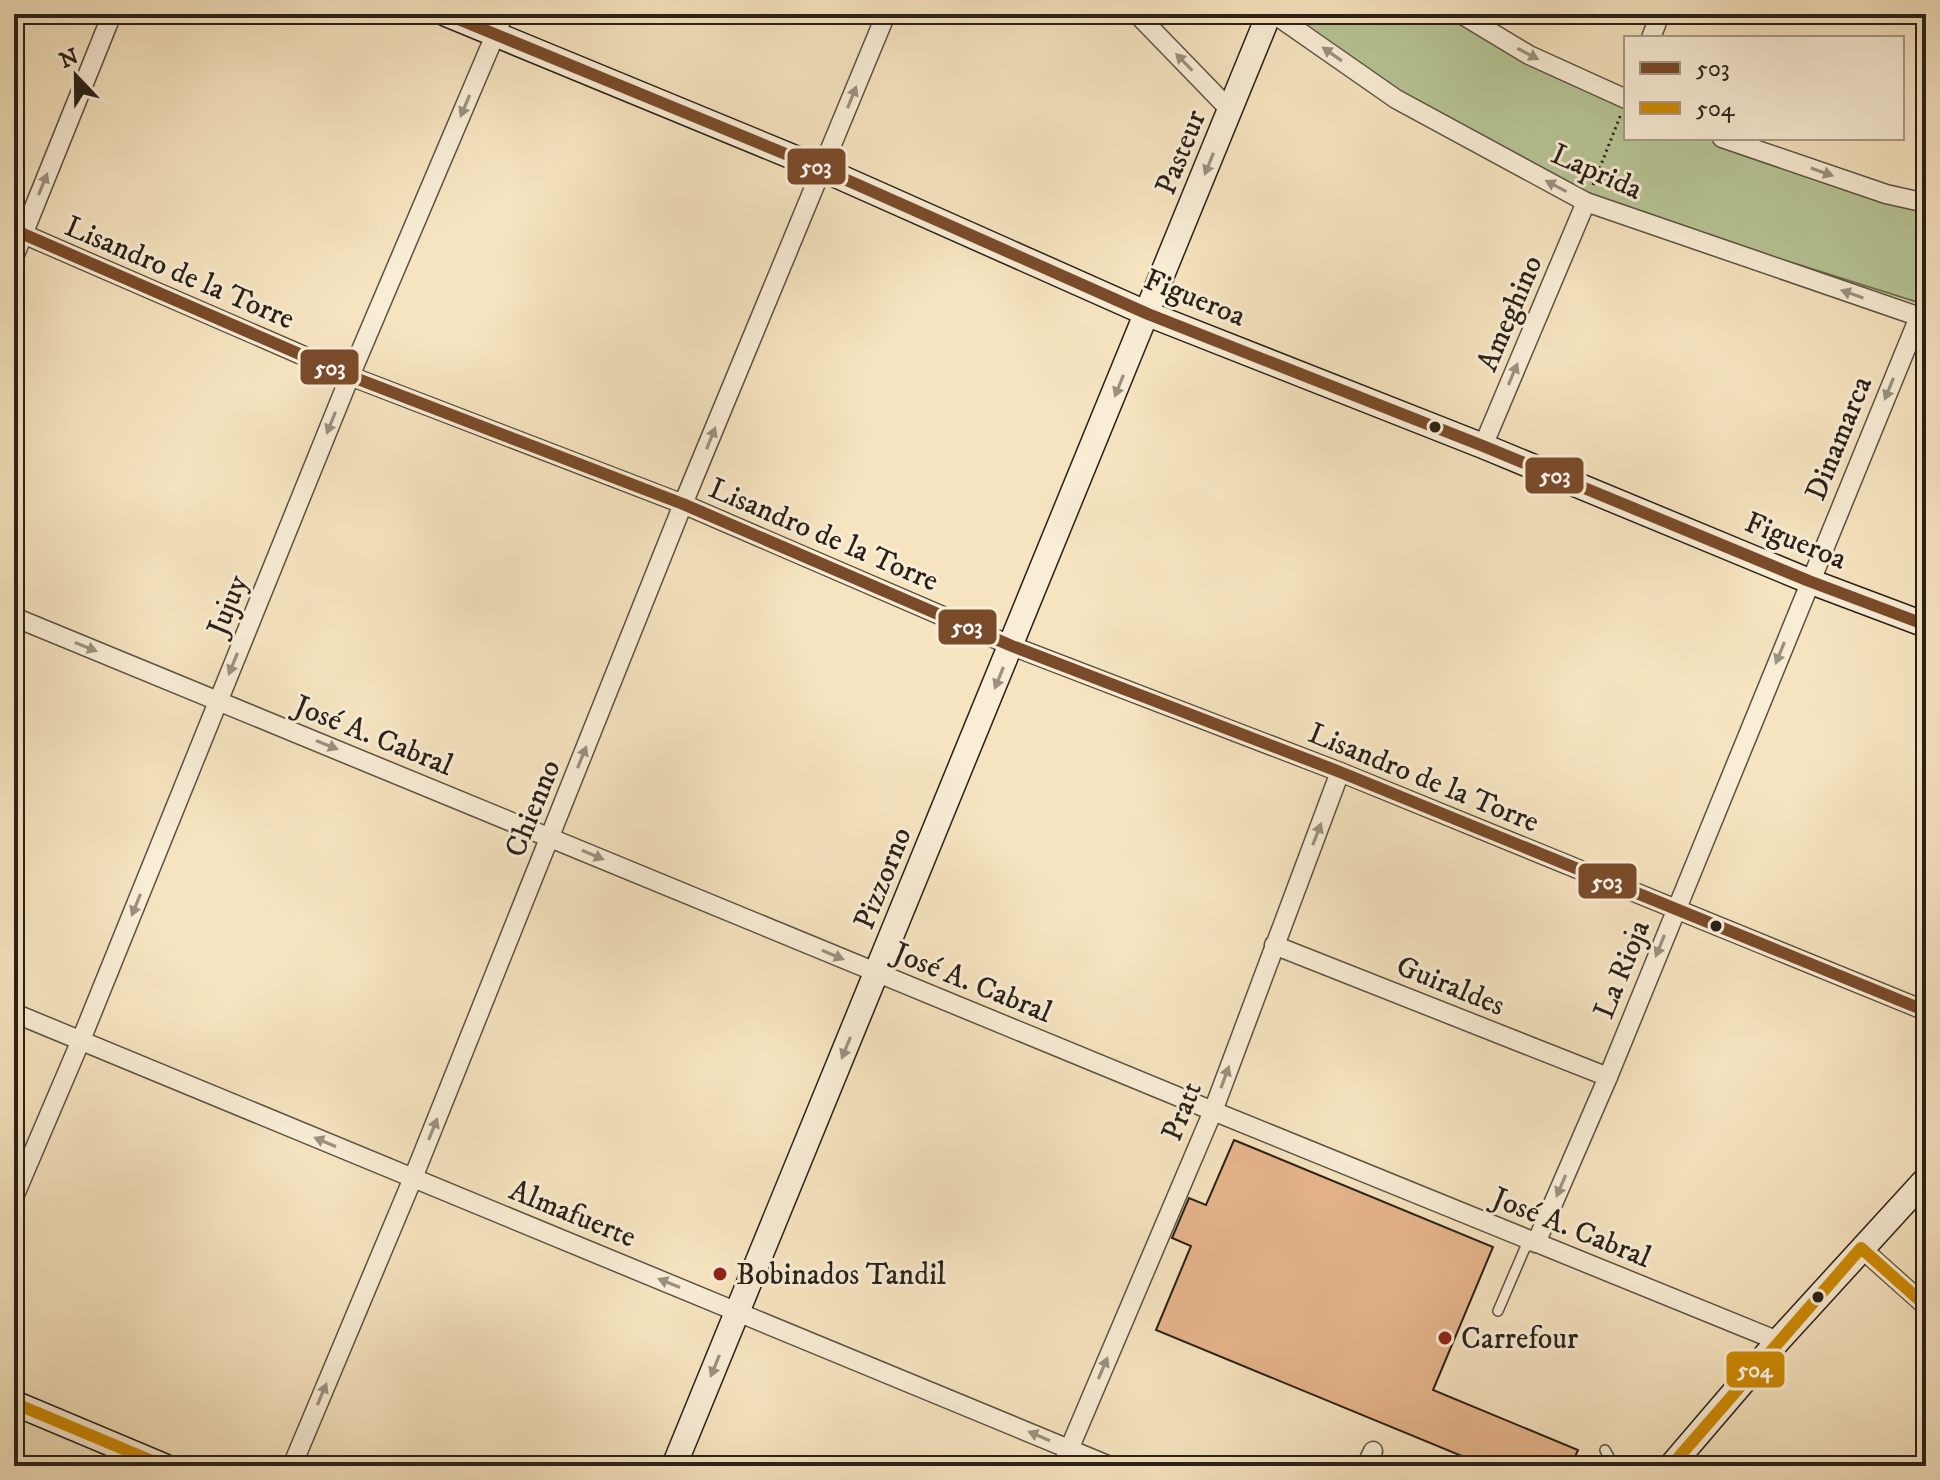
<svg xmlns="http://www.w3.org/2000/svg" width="1940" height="1480" viewBox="0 0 1940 1480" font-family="'IM FELL DW Pica',serif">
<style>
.green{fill:#b7c596;stroke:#707357;stroke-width:2}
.building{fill:#e7b58c;stroke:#292118;stroke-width:2}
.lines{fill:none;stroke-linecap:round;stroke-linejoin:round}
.lane-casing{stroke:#5c5242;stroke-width:12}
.street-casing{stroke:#5c5242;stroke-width:21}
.secondary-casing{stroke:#292118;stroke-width:27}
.path{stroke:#292118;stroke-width:3;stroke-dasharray:2 4;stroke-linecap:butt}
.lane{stroke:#f9edd6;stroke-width:9}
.street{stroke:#f9edd6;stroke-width:18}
.secondary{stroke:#f9edd6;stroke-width:24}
.bus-1-casing{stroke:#f9edd6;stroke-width:18}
.bus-2-casing{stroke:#f9edd6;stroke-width:18}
.bus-1{stroke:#7a4b2a;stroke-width:12}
.bus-2{stroke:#ce8b05;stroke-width:12}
.oneway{fill:#9b9180}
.bus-dot{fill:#292118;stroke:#f9edd6;stroke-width:3}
.poi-dot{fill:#8f2418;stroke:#f9edd6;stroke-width:3}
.labels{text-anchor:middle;stroke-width:6;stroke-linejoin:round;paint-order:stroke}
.street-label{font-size:30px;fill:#292118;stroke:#f9edd6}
.poi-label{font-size:30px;fill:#292118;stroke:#f9edd6;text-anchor:start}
.line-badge{stroke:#f9edd6;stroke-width:3}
.badge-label{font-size:22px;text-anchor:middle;font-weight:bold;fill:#fff}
</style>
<rect width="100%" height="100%" fill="#f6e4c0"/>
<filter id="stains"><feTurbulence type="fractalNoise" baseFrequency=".0025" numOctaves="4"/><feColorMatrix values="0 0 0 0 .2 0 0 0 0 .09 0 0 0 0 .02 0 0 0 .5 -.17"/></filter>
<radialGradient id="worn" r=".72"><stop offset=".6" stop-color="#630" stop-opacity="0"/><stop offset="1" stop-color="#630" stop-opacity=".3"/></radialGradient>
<path class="green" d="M1293,14h156l70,44 107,50v30h83l181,62 36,9v96l-317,-100 -208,-111 -106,-73z"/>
<path class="building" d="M1234,1140l259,107 -60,143 145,60 -7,16h-85l-330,-136 35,-84 -19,-8 17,-40 17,7z"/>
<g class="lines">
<defs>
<g id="lane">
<path d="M1498,1311l27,-63 11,-5"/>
<path d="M1605,1450l9,16"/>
</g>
<g id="street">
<path d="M1137,14l94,97"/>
<path d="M1274,14l122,85 190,103 340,117"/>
<path d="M1461,14l68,41 97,44"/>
<path d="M1651,38l9,-24"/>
<path d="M1722,138l164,56 40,9"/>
<path d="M14,230l336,146 333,128 329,142 328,126 586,239"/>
<path d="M14,257l98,-243"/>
<path d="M1483,446l103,-244"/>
<path d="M14,617l1199,494 565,230"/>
<path d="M1274,945l334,132"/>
<path d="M14,1013l1096,453"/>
<path d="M14,1197l67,-157 269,-664 154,-362"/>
<path d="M1536,1243l72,-166 311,-760"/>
<path d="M1861,1248l65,58"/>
<path d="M292,1466l121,-288 270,-674 203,-490"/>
<path d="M1062,1466l151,-355 127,-339"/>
<path d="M1366,1466l7,-15"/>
</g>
<g id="secondary">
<path d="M446,14l376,155 326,145 335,132 326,135 117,44"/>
<path d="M14,1403l150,63"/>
<path d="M674,1466l595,-1452"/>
<path d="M1671,1466l107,-125 148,-162"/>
</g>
</defs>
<use href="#lane" class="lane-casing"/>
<use href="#street" class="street-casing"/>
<use href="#secondary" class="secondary-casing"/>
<path class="path" d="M1593,185l28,-71"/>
<use href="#lane" class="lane"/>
<use href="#street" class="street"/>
<use href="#secondary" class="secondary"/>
<defs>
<g id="bus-1">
<path d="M446,14l376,155 326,145 335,132 326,135 117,44"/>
<path d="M14,230l336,146 333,128 329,142 328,126 586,239"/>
</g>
<g id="bus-2">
<path d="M14,1403l150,63"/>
<path d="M1671,1466l190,-218 65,58"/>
</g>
</defs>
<use href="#bus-1" class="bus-1-casing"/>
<use href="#bus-2" class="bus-2-casing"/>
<use href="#bus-1" class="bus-1"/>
<use href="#bus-2" class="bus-2"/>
</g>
<defs><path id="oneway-solid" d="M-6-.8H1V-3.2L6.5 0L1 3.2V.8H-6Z" transform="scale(2)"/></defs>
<g class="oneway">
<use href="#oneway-solid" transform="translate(1332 54) rotate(-145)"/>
<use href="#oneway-solid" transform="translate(1528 54) rotate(28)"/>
<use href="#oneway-solid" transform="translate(1184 62) rotate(-134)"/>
<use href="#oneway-solid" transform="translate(852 97) rotate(-68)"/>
<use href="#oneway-solid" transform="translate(465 106) rotate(113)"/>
<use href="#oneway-solid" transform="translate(1209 164) rotate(112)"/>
<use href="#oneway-solid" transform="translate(1822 172) rotate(19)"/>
<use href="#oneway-solid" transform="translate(43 184) rotate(-68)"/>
<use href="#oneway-solid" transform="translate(1556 186) rotate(-152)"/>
<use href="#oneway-solid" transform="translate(1852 294) rotate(-161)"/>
<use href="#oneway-solid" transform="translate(1513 374) rotate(-67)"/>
<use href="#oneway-solid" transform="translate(1119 386) rotate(112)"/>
<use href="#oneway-solid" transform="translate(1889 389) rotate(112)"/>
<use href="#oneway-solid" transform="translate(331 423) rotate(112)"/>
<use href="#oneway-solid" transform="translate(711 438) rotate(-68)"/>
<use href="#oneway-solid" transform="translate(86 647) rotate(22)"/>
<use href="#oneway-solid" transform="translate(1780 653) rotate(112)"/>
<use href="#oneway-solid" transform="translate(233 664) rotate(112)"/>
<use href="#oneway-solid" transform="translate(999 678) rotate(112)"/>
<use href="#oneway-solid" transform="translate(327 745) rotate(22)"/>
<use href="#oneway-solid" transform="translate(582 757) rotate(-68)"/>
<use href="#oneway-solid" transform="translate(1317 834) rotate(-69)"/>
<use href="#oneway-solid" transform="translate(593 855) rotate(23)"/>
<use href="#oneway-solid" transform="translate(136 905) rotate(112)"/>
<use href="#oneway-solid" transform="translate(1660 946) rotate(112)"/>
<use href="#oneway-solid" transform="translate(833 955) rotate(23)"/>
<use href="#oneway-solid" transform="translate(846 1048) rotate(112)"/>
<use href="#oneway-solid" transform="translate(1225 1077) rotate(-70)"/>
<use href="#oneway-solid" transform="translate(433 1129) rotate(-68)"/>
<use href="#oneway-solid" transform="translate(325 1142) rotate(-157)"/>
<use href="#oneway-solid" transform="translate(1561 1186) rotate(113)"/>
<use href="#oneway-solid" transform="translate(669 1283) rotate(-158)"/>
<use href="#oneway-solid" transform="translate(715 1366) rotate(112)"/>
<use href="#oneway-solid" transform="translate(1103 1368) rotate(-67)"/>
<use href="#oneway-solid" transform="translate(322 1394) rotate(-67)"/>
<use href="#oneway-solid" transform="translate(1039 1436) rotate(-157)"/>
</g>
<g class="bus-dot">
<circle cx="1435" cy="427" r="7"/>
<circle cx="1716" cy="926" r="7"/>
<circle cx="1818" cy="1297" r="7"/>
</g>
<g class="poi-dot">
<circle cx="720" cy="1274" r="8"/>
<circle cx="1445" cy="1338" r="8"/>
</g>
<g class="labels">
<g class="street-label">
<text transform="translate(1180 152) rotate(-68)" y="10">Pasteur</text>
<text transform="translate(1597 171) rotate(24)" y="10">Laprida</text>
<text transform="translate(180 272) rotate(23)" y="10">Lisandro de la Torre</text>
<text transform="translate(1195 297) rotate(22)" y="10">Figueroa</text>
<text transform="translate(1509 313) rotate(-67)" y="10">Ameghino</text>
<text transform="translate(1838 438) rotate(-68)" y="10">Dinamarca</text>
<text transform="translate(824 534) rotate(23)" y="10">Lisandro de la Torre</text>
<text transform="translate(1796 540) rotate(22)" y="10">Figueroa</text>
<text transform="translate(227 605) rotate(-68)" y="10">Jujuy</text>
<text transform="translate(374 735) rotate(22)" y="10">José A. Cabral</text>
<text transform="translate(1424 777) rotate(22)" y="10">Lisandro de la Torre</text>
<text transform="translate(532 808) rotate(-68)" y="10">Chienno</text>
<text transform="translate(882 878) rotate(-68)" y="10">Pizzorno</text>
<text transform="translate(1621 969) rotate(-68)" y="10">La Rioja</text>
<text transform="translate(973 982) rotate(22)" y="10">José A. Cabral</text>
<text transform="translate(1451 985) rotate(22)" y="10">Guiraldes</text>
<text transform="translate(1181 1111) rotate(-68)" y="10">Pratt</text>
<text transform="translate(573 1213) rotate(22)" y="10">Almafuerte</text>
<text transform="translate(1572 1227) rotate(22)" y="10">José A. Cabral</text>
</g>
<g class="poi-label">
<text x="736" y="1284">Bobinados Tandil</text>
<text x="1461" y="1348">Carrefour</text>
</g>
</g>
<g class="line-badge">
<rect x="786" y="147" width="61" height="39" rx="8" fill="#7a4b2a"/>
<rect x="299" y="348" width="61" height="38" rx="8" fill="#7a4b2a"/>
<rect x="1524" y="456" width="61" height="39" rx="8" fill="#7a4b2a"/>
<rect x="937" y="608" width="61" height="38" rx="8" fill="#7a4b2a"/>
<rect x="1577" y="862" width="61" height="38" rx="8" fill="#7a4b2a"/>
<rect x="1725" y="1350" width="61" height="39" rx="8" fill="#ce8b05"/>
</g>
<g class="badge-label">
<text x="816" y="174">503</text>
<text x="330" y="375">503</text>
<text x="1555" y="483">503</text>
<text x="967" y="634">503</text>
<text x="1607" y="889">503</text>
<text x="1755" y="1377">504</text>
</g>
<rect width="1940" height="1480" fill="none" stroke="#f6e4c0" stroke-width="48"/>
<rect x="16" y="16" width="1908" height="1448" fill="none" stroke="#292118" stroke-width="4"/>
<rect x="24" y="24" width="1892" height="1432" fill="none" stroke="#292118" stroke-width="2"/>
<rect x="1624" y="36" width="280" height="104" fill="#f9edd6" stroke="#a69b8a" stroke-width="2"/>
<rect x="1640" y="62" width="40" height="12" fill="#7a4b2a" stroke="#a69b8a" stroke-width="2"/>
<text x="1696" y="76" font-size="24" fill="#292118">503</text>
<rect x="1640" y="102" width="40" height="12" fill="#ce8b05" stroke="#a69b8a" stroke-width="2"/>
<text x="1696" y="116" font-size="24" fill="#292118">504</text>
<g transform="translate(76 76) rotate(338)" stroke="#f9edd6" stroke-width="6" paint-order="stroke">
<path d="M0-6L14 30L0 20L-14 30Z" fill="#292118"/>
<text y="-12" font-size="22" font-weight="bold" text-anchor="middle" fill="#292118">N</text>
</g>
<rect width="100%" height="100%" filter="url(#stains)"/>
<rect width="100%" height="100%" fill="url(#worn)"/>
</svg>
